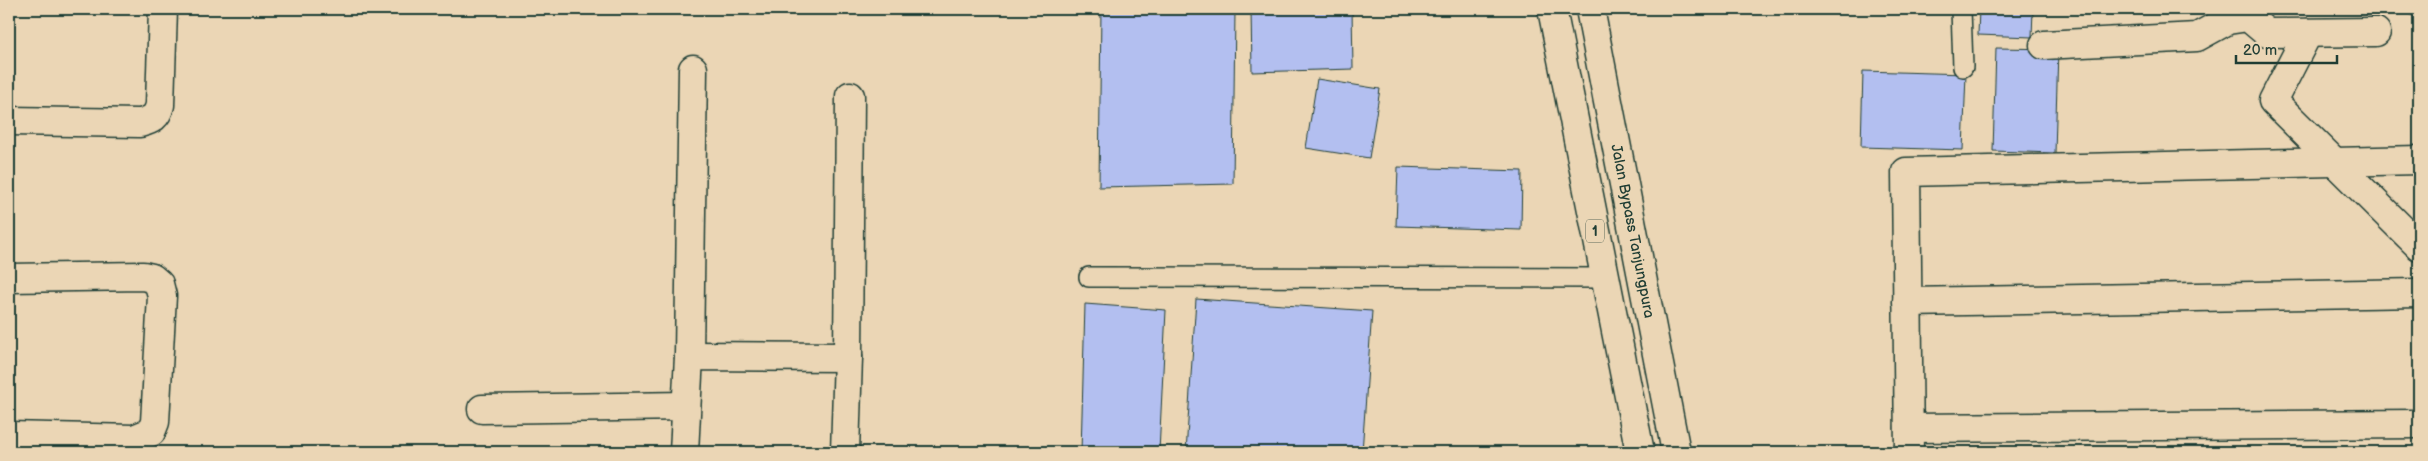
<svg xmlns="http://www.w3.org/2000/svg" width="2428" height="461" viewBox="0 0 2428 461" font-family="'Balsamiq Sans',sans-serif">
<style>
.building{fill:#b3bff0;stroke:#1f3d34}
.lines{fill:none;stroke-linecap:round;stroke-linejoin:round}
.lane-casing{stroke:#1f3d34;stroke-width:22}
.street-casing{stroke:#1f3d34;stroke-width:31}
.highway-casing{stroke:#1f3d34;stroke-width:31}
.lane{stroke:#ebd6b5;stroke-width:19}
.street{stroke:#ebd6b5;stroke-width:28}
.highway{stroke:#ebd6b5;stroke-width:28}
.labels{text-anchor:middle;stroke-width:5;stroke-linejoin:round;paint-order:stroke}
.shield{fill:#ebd6b5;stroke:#5c6b5b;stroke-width:1}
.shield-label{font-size:14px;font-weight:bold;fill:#1f3d34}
.street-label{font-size:15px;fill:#1f3d34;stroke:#ebd6b5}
</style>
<rect width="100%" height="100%" fill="#ebd6b5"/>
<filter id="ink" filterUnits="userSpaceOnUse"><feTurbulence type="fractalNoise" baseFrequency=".02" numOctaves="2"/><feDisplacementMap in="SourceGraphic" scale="10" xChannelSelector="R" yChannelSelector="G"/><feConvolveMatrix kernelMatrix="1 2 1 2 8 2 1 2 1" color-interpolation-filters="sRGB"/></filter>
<g filter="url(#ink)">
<g class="building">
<path d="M1101,9h134l-2,175 -134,3z"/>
<path d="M1251,9h101l1,60 -101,3z"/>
<path d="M1979,9h54l-1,28 -54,-2z"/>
<path d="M2394,9h25v9z"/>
<path d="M1996,48l62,1 -3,104 -62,-2z"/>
<path d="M1863,71l103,3 -3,76 -102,-3z"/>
<path d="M1317,79l63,10 -11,69 -63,-10z"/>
<path d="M1398,167l124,4 -1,59 -125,-4z"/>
<path d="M1196,299l176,12 -10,141h-176z"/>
<path d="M1085,304l81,6 -7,142h-78z"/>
</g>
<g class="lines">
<defs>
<g id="lane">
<path d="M1961,9l2,58"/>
<path d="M1089,277l516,1"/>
</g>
<g id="street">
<path d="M2308,33l-35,68 146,145"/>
<path d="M2044,45l153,-8 31,-17 20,-3 19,16 109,-1"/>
<path d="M9,121l131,2c12,-3 17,-6 20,-18l3,-96"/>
<path d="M9,278l134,-2 9,2 7,6 3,12 -7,126 -4,10 -17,7 -125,-3"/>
<path d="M1907,302l512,-9"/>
<path d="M689,356l4,-287"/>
<path d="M482,409l204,-3"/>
<path d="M1909,428l510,-4"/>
<path d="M684,452l5,-96 159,1"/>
<path d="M845,452l3,-95 2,-261"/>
<path d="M1909,452l-3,-280 513,-12"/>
</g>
<g id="highway">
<path d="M1552,9l88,443"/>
<path d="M1590,9l86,443"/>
</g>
</defs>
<use href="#lane" class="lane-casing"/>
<use href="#street" class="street-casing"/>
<use href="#highway" class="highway-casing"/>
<use href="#lane" class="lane"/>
<use href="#street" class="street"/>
<use href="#highway" class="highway"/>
</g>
</g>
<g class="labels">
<rect class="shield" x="1586" y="219.5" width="18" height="23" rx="4"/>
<g class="shield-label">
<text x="1595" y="236">1</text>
</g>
<g class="street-label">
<text transform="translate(1633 231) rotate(79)" y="5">Jalan Bypass Tanjungpura</text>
</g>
</g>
<rect width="2428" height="461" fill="none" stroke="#ebd6b5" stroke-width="30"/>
<rect x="15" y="15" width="2398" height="431" fill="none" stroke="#1f3d34" stroke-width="2" filter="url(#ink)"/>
<path d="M2236 55v8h101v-8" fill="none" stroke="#1f3d34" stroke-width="2.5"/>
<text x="2243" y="55" font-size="15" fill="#1f3d34" stroke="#ebd6b5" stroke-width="4" paint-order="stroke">20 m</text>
</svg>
